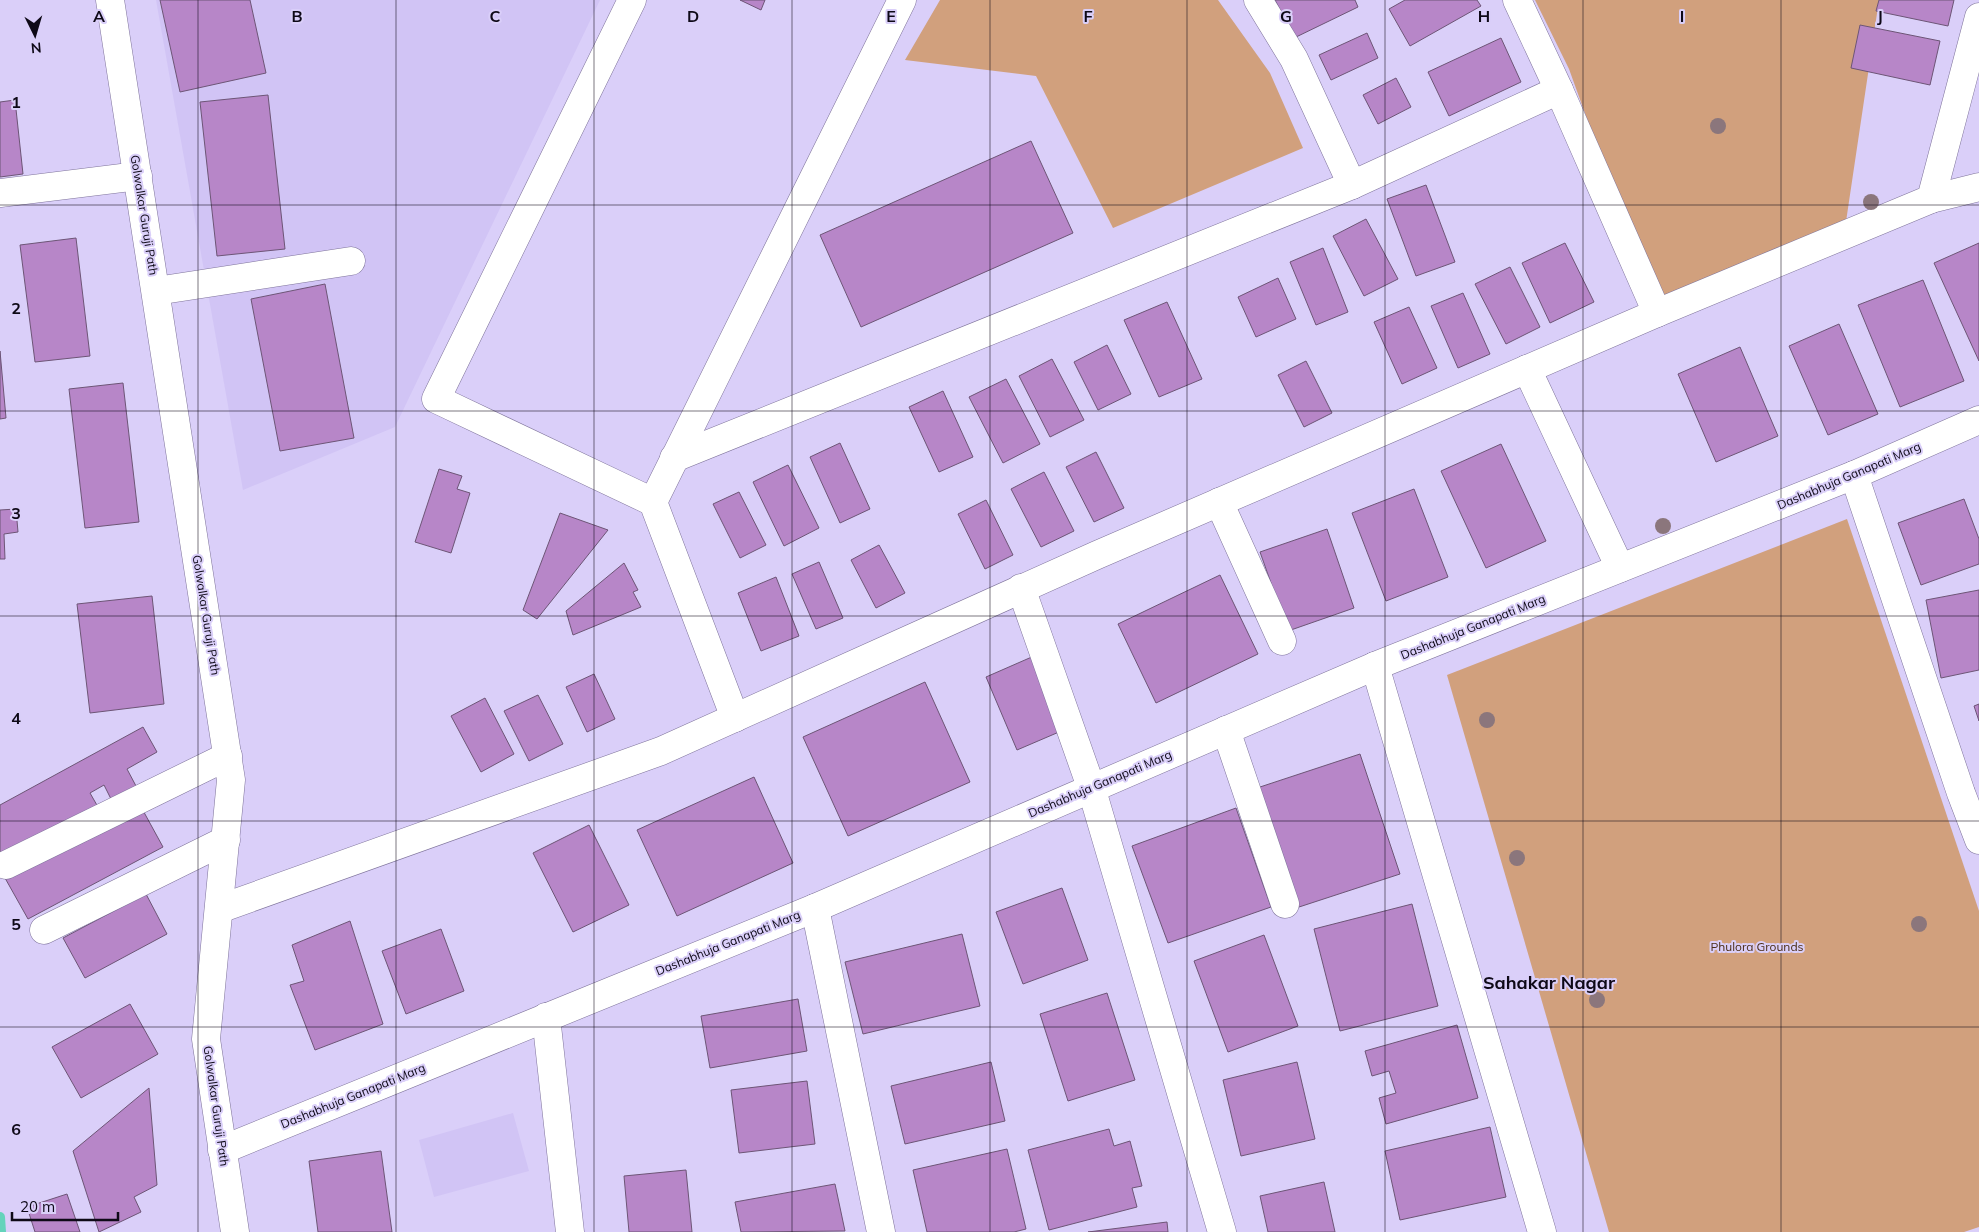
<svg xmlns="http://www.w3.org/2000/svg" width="1979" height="1232" viewBox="0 0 1979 1232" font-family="Mulish,sans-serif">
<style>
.built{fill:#d1c4f5}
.green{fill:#d1a07d}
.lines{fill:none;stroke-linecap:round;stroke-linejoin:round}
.stream{stroke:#64d3bb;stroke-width:10}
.building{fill:#b786c8;stroke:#6d5576}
.minor-casing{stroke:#7f749b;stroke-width:29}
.minor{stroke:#fff;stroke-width:28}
.tree{fill:#8b767c}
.grid{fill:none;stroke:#0e0917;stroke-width:1;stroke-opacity:0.55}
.labels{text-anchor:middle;stroke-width:4;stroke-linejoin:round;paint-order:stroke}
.street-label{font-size:12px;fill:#0e0917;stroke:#dacff9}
.park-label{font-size:12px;fill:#4a2d16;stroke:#dacff9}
.district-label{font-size:18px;font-weight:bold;fill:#0e0917;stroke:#dacff9}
.grid-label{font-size:16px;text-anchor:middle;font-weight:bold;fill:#0e0917;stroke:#dacff9;stroke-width:4;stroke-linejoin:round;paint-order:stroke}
</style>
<rect width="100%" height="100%" fill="#dacff9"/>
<g class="built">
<path d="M156,0h444l-205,427 -152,63z"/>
<path d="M513,1113l16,58 -95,26 -15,-57z"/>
</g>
<g class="green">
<path d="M940,0h278l52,73 33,75 -190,80 -77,-152 -131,-16z"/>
<path d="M1535,0h344l-35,235 -187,78 -88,-244z"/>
<path d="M1847,519l132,392v316l-15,5h-355l-162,-557z"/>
</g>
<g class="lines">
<path class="stream" d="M0,1217l1,15"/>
</g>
<g class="building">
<path d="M160,0h90l16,73 -86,19z"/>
<path d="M740,0h25l-4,10z"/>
<path d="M1275,0h80l3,7 -64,31z"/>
<path d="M1405,0h72l4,6 -71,40 -21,-37z"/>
<path d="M1879,0h75l-6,26 -72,-15z"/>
<path d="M1860,25l80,16 -10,44 -79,-17z"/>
<path d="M1367,33l11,25 -47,22 -12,-25z"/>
<path d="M1501,38l20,44 -72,34 -21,-44z"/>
<path d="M1396,78l15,29 -33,17 -15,-29z"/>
<path d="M268,95l17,154 -68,7 -17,-154z"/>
<path d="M15,100l8,74 -23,3v-75z"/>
<path d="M1031,141l42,92 -212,94 -41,-92z"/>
<path d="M1426,185l29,77 -39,14 -29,-77z"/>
<path d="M1366,219l32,60 -34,17 -31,-60z"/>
<path d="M76,238l14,118 -55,6 -15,-117z"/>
<path d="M1565,243l29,59 -44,21 -28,-60z"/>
<path d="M1979,243v118l-45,-98z"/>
<path d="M1323,248l25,64 -32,13 -26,-63z"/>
<path d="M1510,267l30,60 -34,17 -31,-60z"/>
<path d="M1278,278l18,41 -40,18 -18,-40z"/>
<path d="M1923,280l41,101 -64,26 -42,-102z"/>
<path d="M325,284l29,154 -74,13 -29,-152z"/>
<path d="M1463,293l27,61 -32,14 -27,-62z"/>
<path d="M1167,302l35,77 -43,18 -35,-77z"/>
<path d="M1409,307l28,61 -35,16 -28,-62z"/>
<path d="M1839,324l39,90 -50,21 -39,-89z"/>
<path d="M1107,345l24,49 -33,16 -24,-48z"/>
<path d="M1740,347l38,89 -62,26 -38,-88z"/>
<path d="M0,351l6,67 -6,1z"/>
<path d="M1052,359l32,61 -34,17 -31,-61z"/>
<path d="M1306,361l26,52 -28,14 -26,-52z"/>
<path d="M1006,379l34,65 -37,19 -34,-66z"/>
<path d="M123,383l16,139 -54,6 -16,-139z"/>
<path d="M943,391l30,66 -34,15 -30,-65z"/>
<path d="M840,443l30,66 -30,14 -30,-66z"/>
<path d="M1501,444l45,97 -60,27 -45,-97z"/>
<path d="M1096,452l28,56 -30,14 -28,-55z"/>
<path d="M788,465l31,63 -35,18 -31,-64z"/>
<path d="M439,469l23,7 -5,13 13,4 -19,60 -36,-11z"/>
<path d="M1044,472l30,59 -33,16 -30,-58z"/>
<path d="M1414,489l34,88 -62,24 -34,-88z"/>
<path d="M739,492l27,53 -26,13 -27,-54z"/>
<path d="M1964,499l15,40v25l-58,21 -23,-62z"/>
<path d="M986,500l27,55 -28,14 -27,-55z"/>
<path d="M16,509l2,23 -14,2 1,25h-5v-49z"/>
<path d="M560,513l48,17 -71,89 -14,-9z"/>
<path d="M1327,529l27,79 -66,23 -28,-79z"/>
<path d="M879,545l26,48 -29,15 -25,-48z"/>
<path d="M819,562l24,56 -27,11 -24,-55z"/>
<path d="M624,563l14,27 -5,2 8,15 -68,28 -7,-24z"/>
<path d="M1220,575l38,79 -102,49 -38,-79z"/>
<path d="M776,577l23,59 -38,15 -23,-58z"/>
<path d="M1979,590v80l-38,8 -15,-78z"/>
<path d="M152,596l12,108 -74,9 -13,-109z"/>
<path d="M1034,656l32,73 -49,21 -31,-73z"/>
<path d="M594,674l21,45 -28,13 -21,-45z"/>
<path d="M925,682l45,100 -122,54 -45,-99z"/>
<path d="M538,695l25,49 -34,17 -25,-50z"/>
<path d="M485,698l29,56 -33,18 -30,-56z"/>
<path d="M1979,704v17l-5,-15z"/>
<path d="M143,727l14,25 -30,17 9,17 -25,13 -7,-14 -14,8 8,14 -98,53v-55z"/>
<path d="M1360,754l40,120 -104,34 -39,-120z"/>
<path d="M754,777l39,86 -116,53 -40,-86z"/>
<path d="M140,805l23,42 -135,72 -23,-41z"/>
<path d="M1236,808l35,99 -103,36 -36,-97z"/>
<path d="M589,825l40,80 -56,27 -40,-79z"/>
<path d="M1062,888l26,72 -65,24 -27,-72z"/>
<path d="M146,894l21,40 -82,44 -22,-40z"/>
<path d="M1412,904l26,102 -98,25 -26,-102z"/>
<path d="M350,921l33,103 -68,26 -25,-65 14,-4 -12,-36z"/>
<path d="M441,929l23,62 -58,23 -24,-63z"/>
<path d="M962,934l18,72 -117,28 -18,-72z"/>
<path d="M1264,935l34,91 -70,26 -34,-91z"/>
<path d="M1107,993l28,87 -67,21 -28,-87z"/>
<path d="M798,999l9,52 -97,17 -9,-52z"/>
<path d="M130,1004l28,50 -77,44 -29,-51z"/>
<path d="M1457,1025l21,73 -92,26 -7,-26 17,-5 -7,-22 -17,5 -7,-25z"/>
<path d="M991,1062l14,59 -100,23 -14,-58z"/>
<path d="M1297,1062l18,77 -74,17 -18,-76z"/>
<path d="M807,1081l8,63 -76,9 -8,-63z"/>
<path d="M149,1088l8,97 -23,12 7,15 -42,20 -26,-81z"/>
<path d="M1490,1127l16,70 -106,23 -15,-69z"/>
<path d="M1109,1129l5,17 16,-5 12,45 -10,2 5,19 -88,23 -21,-80z"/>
<path d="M1007,1149l19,80 -12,3h-87l-14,-62z"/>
<path d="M381,1151l11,81h-74l-9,-71z"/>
<path d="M686,1170l6,62h-63l-5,-56z"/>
<path d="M1324,1182l11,50h-67l-8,-36z"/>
<path d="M835,1184l10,47 -104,1 -6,-30z"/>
<path d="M67,1194l13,38h-45l-8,-25z"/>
<path d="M1167,1222l1,10h-80z"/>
</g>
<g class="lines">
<defs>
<g id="minor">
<path d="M110,0l121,780 -25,259 29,193"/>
<path d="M632,0l-196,399 217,103 82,216"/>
<path d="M1258,0l36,59 58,126"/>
<path d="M1517,0l42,90 98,223"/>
<path d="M0,193l138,-17"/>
<path d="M1931,199l48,-12"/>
<path d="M156,291l195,-30"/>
<path d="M1527,369l93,199"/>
<path d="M674,458l678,-273 207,-95"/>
<path d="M1854,475l107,318 18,47"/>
<path d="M653,502l249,-502"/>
<path d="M1219,502l63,139"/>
<path d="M1021,588l70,199 131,445"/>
<path d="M1375,666l167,566"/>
<path d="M1226,730l59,174"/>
<path d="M6,865l222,-109"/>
<path d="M815,908l66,324"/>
<path d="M219,909l442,-158 436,-196 560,-242 274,-114 48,-182"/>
<path d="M44,930l182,-90"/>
<path d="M546,1017l24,215"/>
<path d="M222,1150l593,-242 560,-242 479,-191 125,-55"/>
</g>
</defs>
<use href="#minor" class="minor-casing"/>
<use href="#minor" class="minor"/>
</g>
<g class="tree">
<circle cx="1718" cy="126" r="8"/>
<circle cx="1871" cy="202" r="8"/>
<circle cx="1663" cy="526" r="8"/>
<circle cx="1487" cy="720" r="8"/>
<circle cx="1517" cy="858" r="8"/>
<circle cx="1919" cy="924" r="8"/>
<circle cx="1597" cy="1000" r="8"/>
</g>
<path class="grid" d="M198,0v1232M396,0v1232M594,0v1232M792,0v1232M990,0v1232M1187,0v1232M1385,0v1232M1583,0v1232M1781,0v1232M0,205h1979M0,411h1979M0,616h1979M0,821h1979M0,1027h1979"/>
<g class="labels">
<g class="street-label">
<text transform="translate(144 215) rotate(81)" y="4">Golwalkar Guruji Path</text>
<text transform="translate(1849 476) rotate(-23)" y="4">Dashabhuja Ganapati Marg</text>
<text transform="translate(206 615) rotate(81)" y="4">Golwalkar Guruji Path</text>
<text transform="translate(1473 627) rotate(-22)" y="4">Dashabhuja Ganapati Marg</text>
<text transform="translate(1100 784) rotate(-23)" y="4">Dashabhuja Ganapati Marg</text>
<text transform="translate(728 943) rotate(-22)" y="4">Dashabhuja Ganapati Marg</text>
<text transform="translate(353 1096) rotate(-22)" y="4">Dashabhuja Ganapati Marg</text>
<text transform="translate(216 1106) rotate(82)" y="4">Golwalkar Guruji Path</text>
</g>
<g class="park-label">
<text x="1757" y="951">Phulora Grounds</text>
</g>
<g class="district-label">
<text x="1549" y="989">Sahakar Nagar</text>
</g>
</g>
<g class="grid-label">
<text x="99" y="22">A</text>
<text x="297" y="22">B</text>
<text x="495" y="22">C</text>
<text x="693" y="22">D</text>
<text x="891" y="22">E</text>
<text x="1088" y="22">F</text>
<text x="1286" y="22">G</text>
<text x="1484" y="22">H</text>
<text x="1682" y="22">I</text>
<text x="1880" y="22">J</text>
<text x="16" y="108">1</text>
<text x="16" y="314">2</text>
<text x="16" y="519">3</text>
<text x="16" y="724">4</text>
<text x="16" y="930">5</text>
<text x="16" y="1135">6</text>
</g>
<g transform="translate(35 35) rotate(175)" stroke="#dacff9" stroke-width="4" paint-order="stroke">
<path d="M0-4L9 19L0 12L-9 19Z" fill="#0e0917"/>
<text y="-8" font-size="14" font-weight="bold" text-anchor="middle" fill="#0e0917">N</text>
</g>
<path d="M12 1212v8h106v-8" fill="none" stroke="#0e0917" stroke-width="2.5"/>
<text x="20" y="1212" font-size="15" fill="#0e0917" stroke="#dacff9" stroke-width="4" paint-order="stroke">20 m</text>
</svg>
